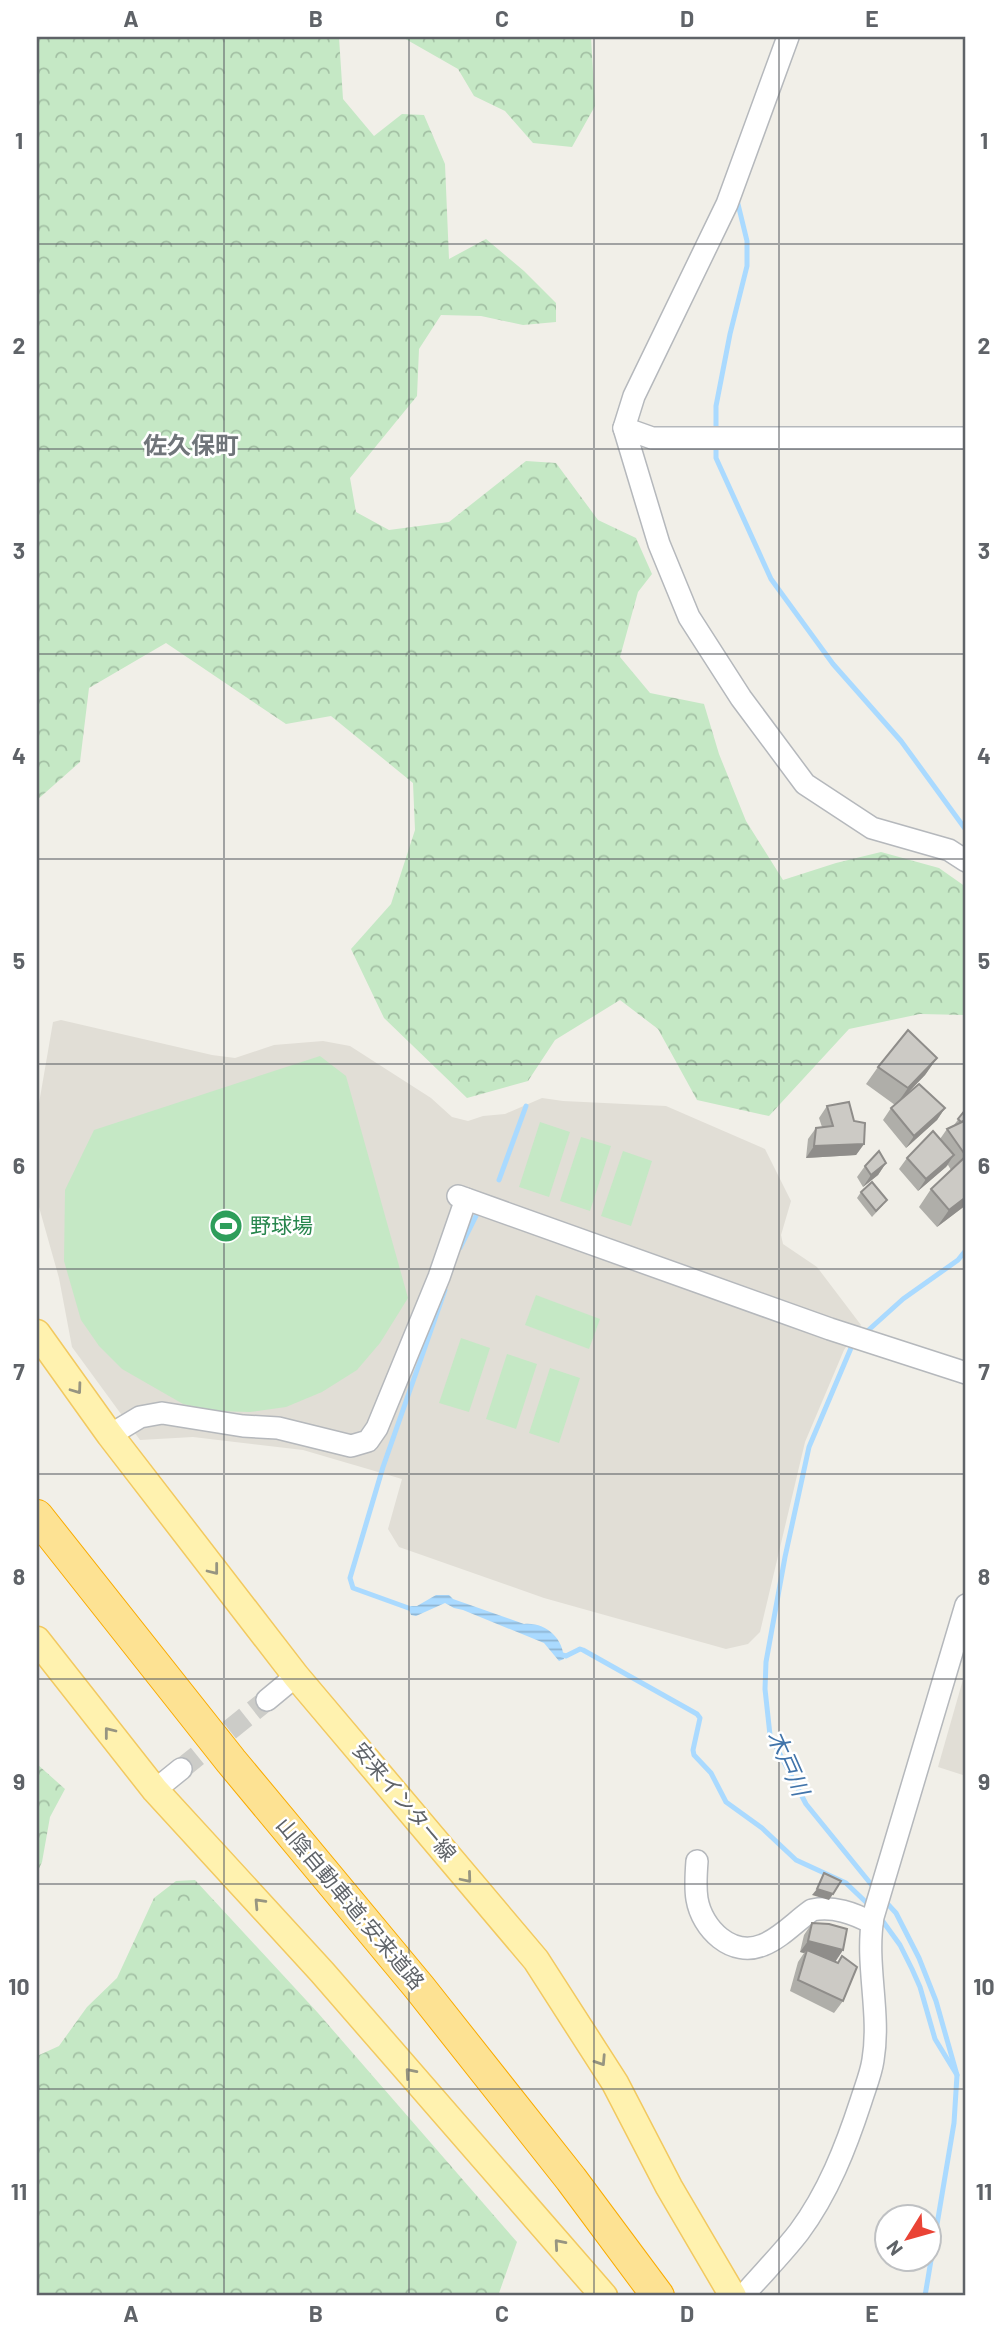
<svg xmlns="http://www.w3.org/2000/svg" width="1003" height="2333" viewBox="0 0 1003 2333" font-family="Barlow,'Noto Sans JP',sans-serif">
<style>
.education{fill:#e1ded6}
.forest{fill:url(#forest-crowns)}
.garden{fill:#c5e8c5}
.water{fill:url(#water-rules)}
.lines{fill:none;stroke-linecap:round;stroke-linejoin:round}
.stream{stroke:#aadaff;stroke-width:5}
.minor-tunnel{stroke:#ccccc8;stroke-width:21;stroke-dasharray:21 10;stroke-linecap:butt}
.minor-casing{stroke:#b5b8bc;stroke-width:24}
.major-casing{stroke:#f2c960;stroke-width:29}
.highway-casing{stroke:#f9ab00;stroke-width:34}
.minor{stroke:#fff;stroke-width:21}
.major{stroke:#fff2af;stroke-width:26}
.highway{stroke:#fde293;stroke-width:32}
.wall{fill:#afaea9}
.shaded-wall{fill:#8f8d8a}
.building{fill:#cccac5;stroke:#8f8d8a;stroke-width:2}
.oneway{stroke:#979581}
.grid{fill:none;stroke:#5f6368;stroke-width:2;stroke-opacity:0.55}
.labels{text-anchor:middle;stroke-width:5;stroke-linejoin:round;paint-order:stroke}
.leisure-label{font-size:21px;fill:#27864d;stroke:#fff;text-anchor:start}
.street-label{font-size:21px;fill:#5f6368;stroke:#fff}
.water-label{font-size:23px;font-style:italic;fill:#4174aa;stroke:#fff}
.quarter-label{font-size:24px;font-weight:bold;fill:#70757a;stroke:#fff}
.neatline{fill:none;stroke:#5f6368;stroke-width:2.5}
.grid-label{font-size:23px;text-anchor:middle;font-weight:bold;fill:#5f6368}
</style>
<defs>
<pattern id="forest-crowns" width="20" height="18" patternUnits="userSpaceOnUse" patternTransform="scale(1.75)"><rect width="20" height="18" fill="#c5e8c5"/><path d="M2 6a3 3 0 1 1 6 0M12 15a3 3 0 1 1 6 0" fill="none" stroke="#a3c0a4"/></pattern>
<pattern id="water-rules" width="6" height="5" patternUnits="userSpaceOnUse" patternTransform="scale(1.75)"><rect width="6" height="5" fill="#aadaff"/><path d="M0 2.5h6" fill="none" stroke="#8eb4d2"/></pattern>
</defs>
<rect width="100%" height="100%" fill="#f1efe8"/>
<g class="education">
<path d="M61,1020l151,35 23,3 39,-13 49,-4 27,5 81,52 21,19 16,4 15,-5 22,-2 37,-16 21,3 103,5 99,43 26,52 -10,34 2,9 34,23 44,58 -17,25 -39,92 -45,190 -12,12 -22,5 -182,-51 -145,-51 -11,-18 14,-50 -99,-29 -110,-13 -53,3 -68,-93 -13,-69 -22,-78v-85l16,-93z"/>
<path d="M966,1669v107l-28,-9z"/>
</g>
<g class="forest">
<path d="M37,37h302l4,62 31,37 28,-22 22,1 21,49 4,95 37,-20 38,32 32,32v19l-33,3 -42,-9 -40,-1 -22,34 -2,47 -67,82 6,34 33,18 60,-8 77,-61 30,2 42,57 38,18 16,36 -14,18 -18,65 30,36 54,11 15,50 27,67 37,59 53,-17 45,-11 58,16 27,19 -1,128 -45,-1 -71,15 -80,87 -72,-16 -39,-71 -38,-29 -65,40 -27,41 -61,17 -83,-80 -33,-69 40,-45 24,-74 -2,-47 -82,-67 -45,8 -120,-81 -77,45 -9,74 -43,38z"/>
<path d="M402,37h189l4,69 -23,41 -39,-4 -28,-32 -31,-15 -16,-27z"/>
<path d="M37,1764l28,25 -15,28 -8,45 -5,11z"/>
<path d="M195,1880l123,133 199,229 -19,54h-461v-240l22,-10 28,-39 30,-29 37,-80 22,-17z"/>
</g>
<g class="garden">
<path d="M320,1056l26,20 62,222 -28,45 -23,27 -35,22 -36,15 -36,5 -35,-1 -32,-7 -61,-35 -23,-23 -18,-26 -17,-59 1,-71 29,-60z"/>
<path d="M540,1122l30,10 -21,65 -30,-10z"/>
<path d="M581,1137l30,9 -21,65 -30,-10z"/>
<path d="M623,1151l29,10 -21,65 -30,-10z"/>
<path d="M536,1295l64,24 -11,30 -64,-24z"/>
<path d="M461,1338l29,10 -21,64 -30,-9z"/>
<path d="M507,1354l30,10 -21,65 -30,-10z"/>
<path d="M550,1368l30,10 -21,65 -30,-10z"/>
</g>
<path class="water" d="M436,1595h13l4,4 71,25c22,-2 39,14 40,35l-5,2 -15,-18 -81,-33 -9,-2 -9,-5 -29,13 -5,-1 -2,-5 2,-4h6z"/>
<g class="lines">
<g class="stream">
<path d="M716,434v-28l14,-72 17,-68v-25l-10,-41"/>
<path d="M716,444v14l55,121 62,85 68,77 65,89"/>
<path d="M499,1180l27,-74"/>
<path d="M460,1248l17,-34"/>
<path d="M863,1335l40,-36 55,-39 8,-10"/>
<path d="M857,1342l-6,6 -42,99 -24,110 -19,105 -1,27 5,46 36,69 69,85"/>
<path d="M414,1610l-61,-22 -3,-10 33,-111 62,-177"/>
<path d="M559,1654l7,2 14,-7 3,1 114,64 3,4 -7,32 1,5 17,18 15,29 36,26 34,32 50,23 24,23"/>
<path d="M883,1899l13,14 23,45 17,43 21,74 -3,48 -29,173"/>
<path d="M879,1916l21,29 12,24 8,18 15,52 22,36"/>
</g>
<path class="minor-tunnel" d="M181,1769l86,-69"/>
<defs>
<g id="minor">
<path d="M788,37l-61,167 -93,192 -10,32 35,116 30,73 52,81 64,86 67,44 77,22 17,11"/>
<path d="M624,428l28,10h314"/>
<path d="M458,1196l372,133 136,44"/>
<path d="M110,1435l30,-18 22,-4 81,13 35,2 73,18 17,-5 9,-13 62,-151 27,-78"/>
<path d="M267,1700l29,-24"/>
<path d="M155,1790l26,-21"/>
<path d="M697,1861c-1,13 -2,26 0,38 5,30 35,59 66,46 18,-7 33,-24 49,-35 22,-4 41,3 60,13"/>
<path d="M743,2296c18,-21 39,-42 56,-64 29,-39 47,-85 62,-131 4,-13 10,-27 12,-41 8,-48 -8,-95 0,-143l93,-312"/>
</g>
<g id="major">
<path d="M37,1333l73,102 186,241 240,284 79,123 54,104 64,109"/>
<path d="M37,1640l118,150 167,182 282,324"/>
</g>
<path id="highway" d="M37,1516l194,245 188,226 152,192 87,117"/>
</defs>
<use href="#minor" class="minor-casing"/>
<use href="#major" class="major-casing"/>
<use href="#highway" class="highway-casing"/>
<use href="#minor" class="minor"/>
<use href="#major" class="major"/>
<use href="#highway" class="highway"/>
</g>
<g class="wall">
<path d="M937,1058l-12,17 -25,26 45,7 -8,12 -31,28 -23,-28 8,-12 4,-3 -29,-21 12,-17z"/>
<path d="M827,1106l27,15 10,23 -8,11 -50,3 2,-19 8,-11 6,-1 -3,-9z"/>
<path d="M966,1109v96l-29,22 -18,-20 12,-18 20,-19 -3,-5 -30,26 -19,-22 8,-11 33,-19 7,-10 7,-4z"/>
<path d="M886,1163l-8,12 -15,12 -6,-10 8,-11z"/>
<path d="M861,1192l22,13 -11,12 -15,-19z"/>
<path d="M812,1923l31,27 -8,12h3l4,-6 1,45 -9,12 -44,-22 8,-29 6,-9 -4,-1 4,-17z"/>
</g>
<g class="shaded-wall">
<path d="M937,1058l-12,17 -29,30 12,-17z"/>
<path d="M945,1108l-8,12 -31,28 8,-12z"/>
<path d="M864,1144l-8,11 -50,3 8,-12z"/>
<path d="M954,1155l-8,12 -28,24 8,-12z"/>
<path d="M886,1163l-8,12 -15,12 8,-12z"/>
<path d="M966,1197v8l-29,22 12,-17z"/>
<path d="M817,1889l16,5 -4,6 -17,-5z"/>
<path d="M808,1941l35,9 -8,12 -28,-12 -3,3 -4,-1z"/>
</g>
<g class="building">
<path d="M908,1030l29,28 -29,30 -30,-21z"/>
<path d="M919,1084l26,24 -31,28 -23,-28z"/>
<path d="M849,1102l5,19 11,2 -1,21 -50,2 2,-18 17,-2 -6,-20z"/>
<path d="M966,1109v14l-2,-2 -3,1 -3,-3z"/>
<path d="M964,1121l2,2v74l-17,13 -18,-21 35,-33 -19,-27z"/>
<path d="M933,1131l21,24 -28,24 -19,-21z"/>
<path d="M879,1151l7,12 -15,12 -6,-9z"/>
<path d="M872,1182l15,18 -11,11 -15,-19z"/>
<path d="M824,1873l17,8 -8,13 -16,-5z"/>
<path d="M812,1923l17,1 18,5 -4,21 -35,-9z"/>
<path d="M807,1950l31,13 4,-7 15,11 -14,34 -45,-21z"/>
</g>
<defs><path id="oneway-chevron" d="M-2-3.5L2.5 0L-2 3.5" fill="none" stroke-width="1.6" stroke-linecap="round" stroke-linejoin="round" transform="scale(1.75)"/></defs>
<g class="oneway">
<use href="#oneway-chevron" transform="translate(77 1389) rotate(54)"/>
<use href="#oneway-chevron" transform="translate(214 1570) rotate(52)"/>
<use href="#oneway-chevron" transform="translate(109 1732) rotate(-128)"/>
<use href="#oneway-chevron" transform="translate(467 1878) rotate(50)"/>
<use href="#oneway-chevron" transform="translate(259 1903) rotate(-133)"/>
<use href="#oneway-chevron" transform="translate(601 2061) rotate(57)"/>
<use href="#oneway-chevron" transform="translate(410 2073) rotate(-131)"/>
<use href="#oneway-chevron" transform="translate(559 2244) rotate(-131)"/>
</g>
<path class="grid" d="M224,37v2259M409,37v2259M594,37v2259M779,37v2259M37,244h929M37,449h929M37,654h929M37,859h929M37,1064h929M37,1269h929M37,1474h929M37,1679h929M37,1884h929M37,2089h929"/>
<defs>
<symbol id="stadium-disc" viewBox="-11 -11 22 22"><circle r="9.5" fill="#2e9e5b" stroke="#fff"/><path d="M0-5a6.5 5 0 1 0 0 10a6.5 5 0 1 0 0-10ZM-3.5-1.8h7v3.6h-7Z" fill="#fff"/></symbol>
</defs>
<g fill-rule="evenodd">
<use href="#stadium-disc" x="207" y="1207" width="38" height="38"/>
</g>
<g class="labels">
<g class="leisure-label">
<text x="250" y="1233">野球場</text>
</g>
<g class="street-label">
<text transform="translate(404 1802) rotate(50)" y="7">安来インター線</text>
<text transform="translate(350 1904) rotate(50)" y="7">山陰自動車道;安来道路</text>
</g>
<g class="water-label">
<text transform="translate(788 1763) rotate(66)" y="8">木戸川</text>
</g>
<g class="quarter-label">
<text x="191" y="454">佐久保町</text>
</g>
</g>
<rect width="1003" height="2333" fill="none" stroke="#ffffff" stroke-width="77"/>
<g transform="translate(908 2238) rotate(233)"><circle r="33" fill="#ffffff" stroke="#bfc1c3" stroke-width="2"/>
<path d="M0-5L12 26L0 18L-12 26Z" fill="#ea4335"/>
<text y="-10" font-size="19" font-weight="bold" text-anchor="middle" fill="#5f6368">N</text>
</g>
<rect x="38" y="38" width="926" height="2256" class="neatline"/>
<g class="grid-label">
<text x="131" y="27">A</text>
<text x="316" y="27">B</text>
<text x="502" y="27">C</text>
<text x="687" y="27">D</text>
<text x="872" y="27">E</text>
<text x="19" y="149">1</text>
<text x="984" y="149">1</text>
<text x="19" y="354">2</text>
<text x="984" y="354">2</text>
<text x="19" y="559">3</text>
<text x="984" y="559">3</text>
<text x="19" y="764">4</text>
<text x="984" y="764">4</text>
<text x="19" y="969">5</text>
<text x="984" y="969">5</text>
<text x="19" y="1174">6</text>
<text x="984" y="1174">6</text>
<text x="19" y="1380">7</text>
<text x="984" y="1380">7</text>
<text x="19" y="1585">8</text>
<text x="984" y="1585">8</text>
<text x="19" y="1790">9</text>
<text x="984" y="1790">9</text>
<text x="19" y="1995">10</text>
<text x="984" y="1995">10</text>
<text x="19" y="2200">11</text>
<text x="984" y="2200">11</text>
<text x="131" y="2322">A</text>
<text x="316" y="2322">B</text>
<text x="502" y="2322">C</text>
<text x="687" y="2322">D</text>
<text x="872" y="2322">E</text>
</g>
</svg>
